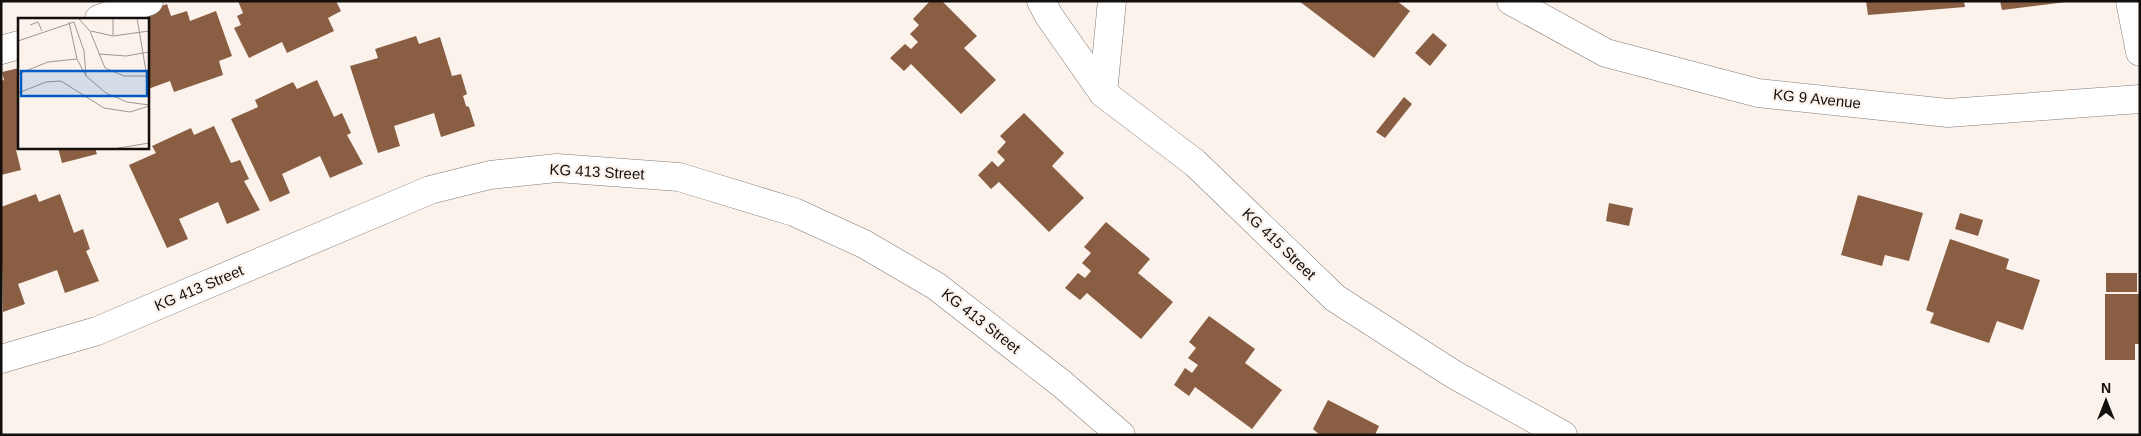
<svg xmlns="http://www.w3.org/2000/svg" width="2141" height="436" viewBox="0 0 2141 436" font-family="Helvetica,sans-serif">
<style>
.building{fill:#895e42}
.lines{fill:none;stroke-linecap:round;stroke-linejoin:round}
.minor-casing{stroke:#837b76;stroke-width:29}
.secondary-casing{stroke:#837b76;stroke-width:29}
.minor{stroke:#fff;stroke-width:28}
.secondary{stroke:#fff;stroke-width:28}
.labels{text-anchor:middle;stroke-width:4.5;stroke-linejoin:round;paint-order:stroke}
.street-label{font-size:15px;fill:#120f0d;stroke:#fbf2ec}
.inset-road{fill:none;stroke:#9e9793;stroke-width:1}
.view{fill:#005bc4;fill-opacity:0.15;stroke:#005bc4;stroke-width:2.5}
.inset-edge{fill:none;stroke:#120f0d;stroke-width:2.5}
</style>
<rect width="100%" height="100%" fill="#fbf2ec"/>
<g class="building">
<path d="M238,1h98l5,10 -13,7 6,13 -47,22 -5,-11 -33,16 -15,-30 7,-3 -4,-9 6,-3z"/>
<path d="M930,1h12l35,35 -13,12 32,32 -35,34 -50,-50 -7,7 -14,-13 15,-14 6,5 7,-7 -8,-8 9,-9 -6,-6z"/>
<path d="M1299,1h98l13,10 -36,47z"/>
<path d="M1866,1h98l1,6 -97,8z"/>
<path d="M2000,1h66v1l-64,8z"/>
<path d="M167,4l4,12 16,-5 3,10 26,-10 16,45 -13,5 4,14 -49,17 -4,-11 -22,8v-70h-21z"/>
<path d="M1433,33l14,12 -17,21 -15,-13z"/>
<path d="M416,36l3,8 21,-7 12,39 9,-2 6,20 -4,2 3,10 3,1 6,19 -34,11 -7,-24 -40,13 6,20 -22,7 -28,-87 28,-8 -3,-9z"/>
<path d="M19,68v81l-3,1 5,20 -20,5v-94l3,-1 -2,-8z"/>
<path d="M317,80l17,37 8,-4 9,20 -4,2 16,29 -33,14 -10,-22 -38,18 8,19 -20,9 -39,-83 27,-12 -3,-7 38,-18 4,7z"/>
<path d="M1404,97l8,7 -27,34 -9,-6z"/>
<path d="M1024,113l40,40 -12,13 32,32 -35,34 -50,-50 -8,7 -13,-14 14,-14 6,6 7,-7 -8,-8 9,-10 -6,-6z"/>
<path d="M214,126l17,37 9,-3 9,19 -5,2 16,29 -33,14 -9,-22 -39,17 9,20 -21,9 -38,-83 27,-12 -4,-7 39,-18 3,7z"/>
<path d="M58,148h37l2,6 -35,9z"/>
<path d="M36,194l3,8 21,-8 14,39 9,-4 7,20 -4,2 13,30 -34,12 -8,-23 -39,14 7,20 -22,8 -2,-105z"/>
<path d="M1858,195l65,18 -14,48 -24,-6 -3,11 -41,-11z"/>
<path d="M1609,203l24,5 -4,18 -23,-5z"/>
<path d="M1960,213l23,7 -5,16 -23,-7z"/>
<path d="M1106,222l44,37 -12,14 35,29 -32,37 -54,-46 -7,7 -15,-12 13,-15 7,5 6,-7 -9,-8 9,-10 -7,-6z"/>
<path d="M1950,239l59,20 -3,10 34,11 -17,50 -26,-9 -8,22 -59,-20 4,-10 -8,-3z"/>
<rect x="2106" y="273" width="31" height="19"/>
<path d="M2105,294h35v50h-5v16h-30z"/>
<path d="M1209,316l46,33 -10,14 37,27 -30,39 -57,-42 -6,9 -15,-11 11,-17 7,5 6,-8 -10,-7 8,-10 -7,-6z"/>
<path d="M1328,400l51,26 -4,9h-55l-7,-6z"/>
</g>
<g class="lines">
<defs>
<g id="minor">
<path d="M1041,1l8,15 54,77 92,70 140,135 118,76 110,61"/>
<path d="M2130,1l10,51"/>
<path d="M99,19l50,-18"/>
<path d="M1,50l18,-5"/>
<path d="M1103,93l9,-92"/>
<path d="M1,359l96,-28 333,-141 60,-15 67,-7 122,9 115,35 70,32 72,42 126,98 59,51"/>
</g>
<path id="secondary" d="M1511,1l95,52 152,40 190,20 192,-14"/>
</defs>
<use href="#minor" class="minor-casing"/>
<use href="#secondary" class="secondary-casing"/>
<use href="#minor" class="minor"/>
<use href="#secondary" class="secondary"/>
</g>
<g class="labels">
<g class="street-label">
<text transform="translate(1817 99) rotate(6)" y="5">KG 9 Avenue</text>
<text transform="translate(597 172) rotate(3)" y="5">KG 413 Street</text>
<text transform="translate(1279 244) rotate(44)" y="5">KG 415 Street</text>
<text transform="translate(199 288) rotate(-23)" y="5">KG 413 Street</text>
<text transform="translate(981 321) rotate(38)" y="5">KG 413 Street</text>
</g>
</g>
<g transform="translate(18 18)">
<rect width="131" height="131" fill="#fbf2ec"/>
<path class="inset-road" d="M60,0l12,13 15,37 19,8h25M119,0l10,59M51,4l8,37M12,7l8,-3 4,9M73,13l22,5 36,-5M95,17v-17M0,23l56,-19 10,29 2,25M81,36l27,2 23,-4M0,56l30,-12 29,-3 9,17 20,17 21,9 22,3M0,75l28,-11 15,-1 43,27 26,4 19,-6M95,131l36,-6"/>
<path class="view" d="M3,53h126v25h-126z"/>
<rect width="131" height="131" class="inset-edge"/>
</g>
<rect width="2141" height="436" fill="none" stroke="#120f0d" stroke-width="5"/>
<g transform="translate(2106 401)" stroke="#fbf2ec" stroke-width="4" paint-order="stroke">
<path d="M0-4L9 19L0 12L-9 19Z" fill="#120f0d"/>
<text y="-8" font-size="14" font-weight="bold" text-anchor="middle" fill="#120f0d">N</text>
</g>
</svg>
